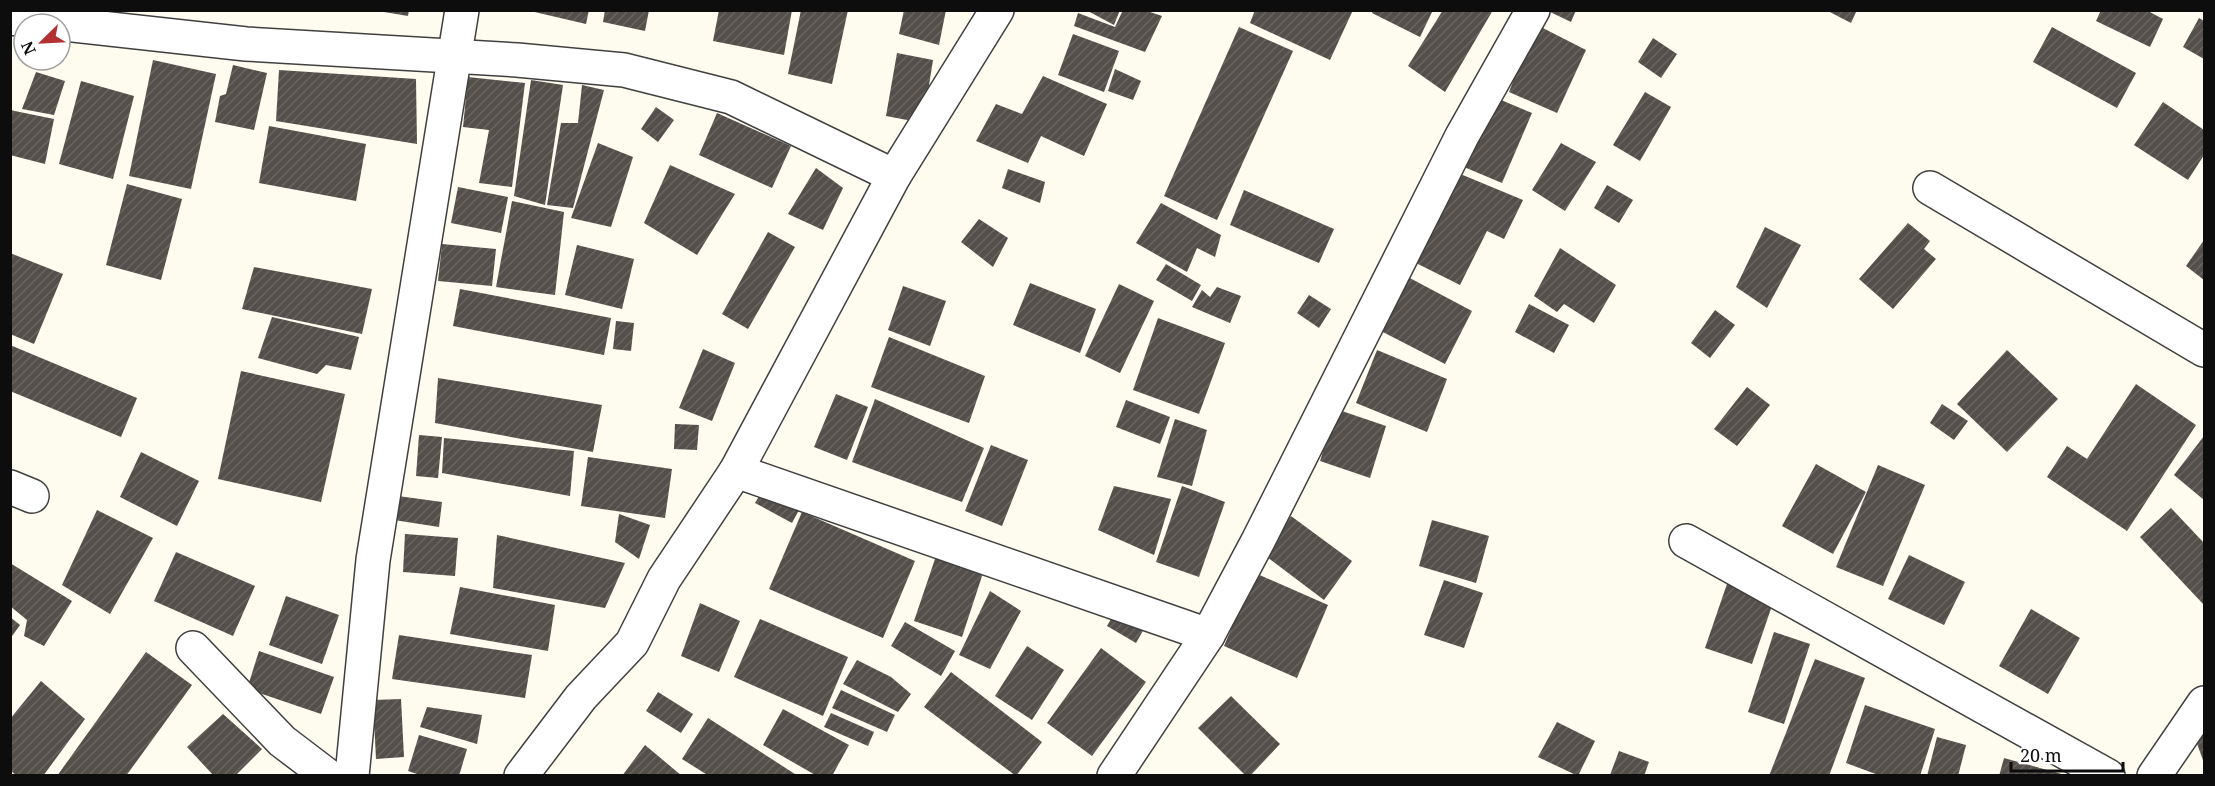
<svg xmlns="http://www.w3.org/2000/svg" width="2215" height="786" viewBox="0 0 2215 786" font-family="'Noto Serif',serif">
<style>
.building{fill:url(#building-hatch)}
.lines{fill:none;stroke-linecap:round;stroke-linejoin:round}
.minor-casing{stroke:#404040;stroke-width:36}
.minor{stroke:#fff;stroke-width:33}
</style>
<defs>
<pattern id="building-hatch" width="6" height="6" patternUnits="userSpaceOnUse" patternTransform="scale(1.5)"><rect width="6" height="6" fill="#554f4b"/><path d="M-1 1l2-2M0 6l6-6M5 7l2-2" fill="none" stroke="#686460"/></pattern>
</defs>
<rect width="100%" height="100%" fill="#fefbef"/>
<g class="building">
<path d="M372,10h37l-1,6z"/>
<path d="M526,10h63l-3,14z"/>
<path d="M605,10h44l-4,21 -42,-9z"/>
<path d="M719,10h73l-8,45 -71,-14z"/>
<path d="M801,10h47l-16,74 -44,-10z"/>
<path d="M904,10h42l-7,35 -40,-11z"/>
<path d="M1086,10h34l-6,15z"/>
<path d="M1123,10h21l18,6 -17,36 -71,-26 4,-13 37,14z"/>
<path d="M1255,10h98l-23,50 -80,-37z"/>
<path d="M1373,10h60l-13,27 -48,-24z"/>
<path d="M1443,10h50l-48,82 -37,-26z"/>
<path d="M1546,10h30l-5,12z"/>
<path d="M1826,10h31l-6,13z"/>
<path d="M2101,10h45l17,9 -13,28 -54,-26z"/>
<path d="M2199,18l5,3v38l-21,-12z"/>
<path d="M1535,24l51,26 -29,63 -48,-21z"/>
<path d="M1239,27l54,24 -76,169 -53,-24z"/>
<path d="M2052,27l84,46 -19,35 -84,-46z"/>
<path d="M1073,34l46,17 -15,41 -46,-17z"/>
<path d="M1653,38l24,16 -16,24 -23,-16z"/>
<path d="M897,53l36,7 -10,63 -37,-7z"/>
<path d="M153,60l63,14 -25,115 -62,-13z"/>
<path d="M233,65l34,8 -13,57 -39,-8 5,-26 6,-2z"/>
<path d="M1115,69l26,12 -8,19 -25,-9z"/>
<path d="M279,70l137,9 1,65 -141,-23z"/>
<path d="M36,72l29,9 -11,34 -32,-6z"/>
<path d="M1043,76l64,28 -23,52 -43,-20 -13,27 -52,-22 20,-37 26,10z"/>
<path d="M468,77l57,6 -13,104 -33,-4 10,-53 -26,-3z"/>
<path d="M531,80l32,5 -18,120 -31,-9z"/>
<path d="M81,81l53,15 -21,83 -54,-15z"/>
<path d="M582,85l22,5 -31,118 -26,-3 14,-82h17z"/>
<path d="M1645,92l26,15 -31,54 -27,-16z"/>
<path d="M1494,97l38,16 -30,70 -38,-16z"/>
<path d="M2163,102l41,28v25l-16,25 -54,-35z"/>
<path d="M656,107l18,13 -16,22 -17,-13z"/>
<path d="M10,110l44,9 -9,45 -35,-9z"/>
<path d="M717,113l74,33 -19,42 -73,-33z"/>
<path d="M269,126l97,18 -10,57 -97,-18z"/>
<path d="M598,143l35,14 -22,70 -40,-9z"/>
<path d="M1561,143l35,19 -31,49 -33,-21z"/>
<path d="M670,165l65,29 -38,61 -53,-32z"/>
<path d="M816,168l27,20 -20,42 -35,-16z"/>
<path d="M1008,169l37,13 -5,21 -38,-15z"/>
<path d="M1458,173l65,27 -19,39 -17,-8 -27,54 -54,-27z"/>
<path d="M127,184l55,15 -21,81 -55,-15z"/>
<path d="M1607,185l26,15 -14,23 -25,-15z"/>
<path d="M458,187l50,10 -7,36 -50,-10z"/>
<path d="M1244,190l90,39 -15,34 -89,-38z"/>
<path d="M512,201l52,11 -9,83 -59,-8z"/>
<path d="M1161,203l60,32 -6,22 -18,-9 -10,24 -51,-29z"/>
<path d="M979,219l29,19 -15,29 -32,-25z"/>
<path d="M1908,223l22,18 -6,8 12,10 -43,50 -34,-30z"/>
<path d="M1765,227l36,18 -34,63 -31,-21z"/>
<path d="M768,232l27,15 -47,82 -26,-15z"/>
<path d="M2204,240v40l-18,-14z"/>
<path d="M442,244l54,5 -4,37 -54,-5z"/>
<path d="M577,245l57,14 -12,50 -57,-14z"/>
<path d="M1560,248l56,37 -22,38 -30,-19 -7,8 -23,-16z"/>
<path d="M10,253l53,21 -29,70 -24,-10z"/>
<path d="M1166,264l35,21 -9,16 -36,-21z"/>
<path d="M254,267l118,22 -10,45 -120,-25z"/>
<path d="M1406,276l66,35 -27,53 -66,-34z"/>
<path d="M1030,283l66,26 -16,44 -67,-28z"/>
<path d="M1119,284l35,17 -34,72 -35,-17z"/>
<path d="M903,286l43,15 -16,45 -42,-16z"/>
<path d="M1217,287l24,9 -11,27 -38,-16 10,-17 8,7z"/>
<path d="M460,289l151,29 -7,37 -151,-29z"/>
<path d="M1309,295l22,14 -12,19 -22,-15z"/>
<path d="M1529,304l40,21 -15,28 -39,-21z"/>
<path d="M1715,310l20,15 -25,33 -19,-15z"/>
<path d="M272,317l87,20 -8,33 -25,-5 -9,9 -59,-16z"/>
<path d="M1158,318l67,25 -26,71 -66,-24z"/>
<path d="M616,321l18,2 -3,28 -18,-2z"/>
<path d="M889,337l96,39 -16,47 -98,-36z"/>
<path d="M10,345l127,53 -16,39 -111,-46z"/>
<path d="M703,349l32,14 -23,58 -33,-13z"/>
<path d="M1377,350l70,29 -20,53 -71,-29z"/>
<path d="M2007,350l51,49 -51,53 -50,-48z"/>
<path d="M241,371l104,23 -24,108 -103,-23z"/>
<path d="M438,378l164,27 -9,47 -158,-29z"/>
<path d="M2136,384l60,41 -69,106 -80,-54 20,-31 20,13z"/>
<path d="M1747,387l23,18 -33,41 -23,-17z"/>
<path d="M836,394l32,13 -21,53 -33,-13z"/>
<path d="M875,399l109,49 -22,54 -110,-40z"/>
<path d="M1126,400l44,17 -10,27 -44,-17z"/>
<path d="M1942,404l26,17 -14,19 -24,-17z"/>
<path d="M1336,409l50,17 -16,52 -50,-17z"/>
<path d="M1175,419l32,11 -15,56 -35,-9z"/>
<path d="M675,424l24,1 -2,25 -23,-1z"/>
<path d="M419,435l23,2 -4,41 -22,-2z"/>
<path d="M2204,436v64l-30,-25z"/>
<path d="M444,438l130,13 -4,45 -128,-23z"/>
<path d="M991,445l37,15 -26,66 -37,-15z"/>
<path d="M141,452l58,29 -22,45 -57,-29z"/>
<path d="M588,457l84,12 -7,49 -84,-12z"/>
<path d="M1816,464l50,28 -33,62 -51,-28z"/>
<path d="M1878,465l47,20 -42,101 -47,-19z"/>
<path d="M1114,486l57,13 -17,56 -56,-25z"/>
<path d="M1182,486l43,16 -26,75 -43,-15z"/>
<path d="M763,490l36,20 -7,13 -37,-20z"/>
<path d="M398,496l44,6 -3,25 -45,-7z"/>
<path d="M2171,508l33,35v62l-64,-68z"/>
<path d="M97,510l56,28 -43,76 -48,-29z"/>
<path d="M802,512l113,49 -32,77 -114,-49z"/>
<path d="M619,514l31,11 -11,34 -24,-17z"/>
<path d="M1291,516l61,45 -28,39 -61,-46z"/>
<path d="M1432,520l57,16 -13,47 -57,-17z"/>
<path d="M405,534l53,4 -3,38 -52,-4z"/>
<path d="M497,535l128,28 -20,45 -112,-20z"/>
<path d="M176,552l79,34 -22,50 -79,-35z"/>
<path d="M1909,555l56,27 -21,43 -56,-26z"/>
<path d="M936,556l47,17 -21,64 -48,-16z"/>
<path d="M10,563l62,38 -28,45 -20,-10 3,-16 -17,-14z"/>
<path d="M1255,573l73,32 -31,73 -73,-32z"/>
<path d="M1729,578l47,16 -24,70 -47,-16z"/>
<path d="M1444,580l39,13 -19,55 -40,-13z"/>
<path d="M460,587l95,18 -7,46 -98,-17z"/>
<path d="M990,591l31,20 -31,58 -31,-14z"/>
<path d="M286,596l53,19 -17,49 -53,-19z"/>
<path d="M700,603l40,18 -21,51 -38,-16z"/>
<path d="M1119,605l29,17 -12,21 -29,-17z"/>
<path d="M2031,609l49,29 -32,56 -49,-28z"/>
<path d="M10,617l10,8 -10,14z"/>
<path d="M760,619l88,38 -25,59 -89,-39z"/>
<path d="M905,622l50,29 -14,25 -50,-30z"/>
<path d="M1774,632l36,12 -26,80 -36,-12z"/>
<path d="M399,635l133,20 -7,43 -133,-19z"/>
<path d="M1027,646l37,24 -32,50 -37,-24z"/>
<path d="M1101,648l45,34 -54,74 -45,-33z"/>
<path d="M259,651l75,26 -13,37 -74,-25z"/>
<path d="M146,652l46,33 -66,91h-69z"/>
<path d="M1815,659l50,19 -36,98h-60z"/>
<path d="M857,660l34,17 20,17 -13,18 -55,-28z"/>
<path d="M951,672l91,70 -26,34 -92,-69z"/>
<path d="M41,681l44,38 -42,57h-26l-7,-6v-51z"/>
<path d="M841,690l54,25 -8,17 -55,-24z"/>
<path d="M658,692l35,22 -12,19 -35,-22z"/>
<path d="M1231,696l49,48 -30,32h-4l-48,-48z"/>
<path d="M401,699l3,58 -28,2 -3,-59z"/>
<path d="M1865,705l70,24 -15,47h-39l-35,-13z"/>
<path d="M427,707l55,8 -5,29 -57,-17z"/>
<path d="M783,709l66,36 -17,31h-15l-54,-31z"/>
<path d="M831,713l43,19 -6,14 -44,-19z"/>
<path d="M223,714l39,35 -27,27h-21l-27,-29z"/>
<path d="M708,718l90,58h-89l-27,-17z"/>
<path d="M1557,722l38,19 -17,35 -40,-19z"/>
<path d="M2204,734v29l-9,-25z"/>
<path d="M419,735l48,14 -8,27h-36l-15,-5z"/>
<path d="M1937,737l29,8 -8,31h-31z"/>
<path d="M645,745l37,31h-60z"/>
<path d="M1619,751l30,11 -5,14 -34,-1z"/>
<path d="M2004,758l61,17v1h-66z"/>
</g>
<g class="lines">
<defs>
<g id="minor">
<path d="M10,18l236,26 271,16 107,10 107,27 163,79"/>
<path d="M1930,188l274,162"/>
<path d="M736,471l472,164"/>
<path d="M10,487l22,9"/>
<path d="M1686,541l422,235"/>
<path d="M193,648l89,93 46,35"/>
<path d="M352,776l21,-216 89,-550"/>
<path d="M521,776l60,-79 51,-54 32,-64 72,-108 158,-295 103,-166"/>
<path d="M1114,776l94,-141 50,-94 204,-405 71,-126"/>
<path d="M2154,776l50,-73"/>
</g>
</defs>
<use href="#minor" class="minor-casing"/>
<use href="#minor" class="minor"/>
</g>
<rect width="2215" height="786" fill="none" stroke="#0d0d0d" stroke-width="24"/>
<g transform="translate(42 42) rotate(246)"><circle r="28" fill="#ffffff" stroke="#9e9e9e" stroke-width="1.5"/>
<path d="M0-4.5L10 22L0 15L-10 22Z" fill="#b33033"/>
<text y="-9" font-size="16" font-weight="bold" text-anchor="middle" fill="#0d0d0d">N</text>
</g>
<path d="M2011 762v9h112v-9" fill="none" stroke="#0d0d0d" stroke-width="3"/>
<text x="2020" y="762" font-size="18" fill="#0d0d0d" stroke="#ffffff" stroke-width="4.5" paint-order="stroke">20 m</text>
</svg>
